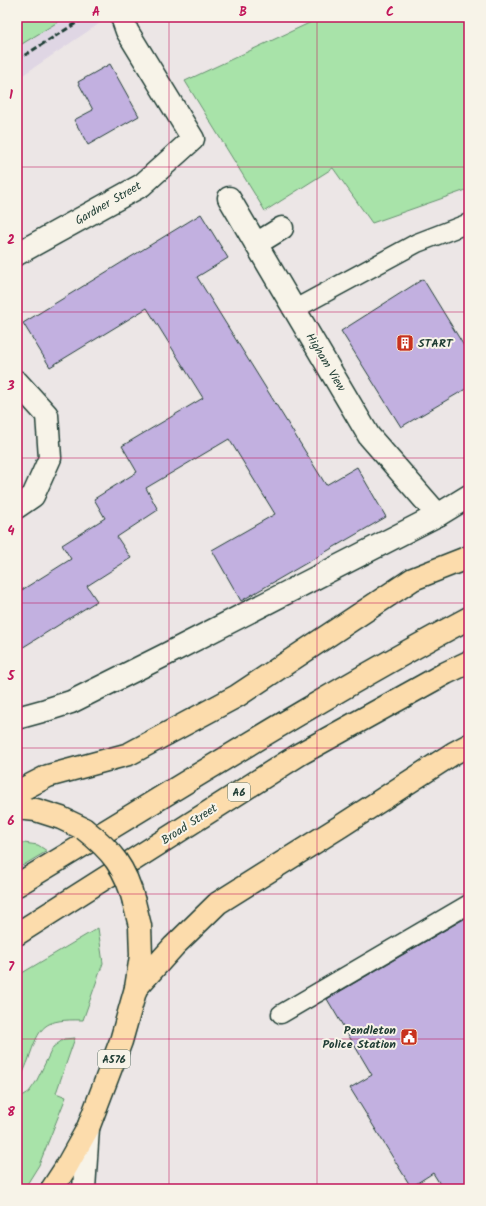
<svg xmlns="http://www.w3.org/2000/svg" width="486" height="1206" viewBox="0 0 486 1206" font-family="Kalam,sans-serif">
<style>
.built{fill:#dfd6e4}
.green{fill:#a8e3a9;stroke:#64906e}
.building{fill:#c2b0e0;stroke:#1f3d34}
.lines{fill:none;stroke-linecap:round;stroke-linejoin:round}
.service-casing{stroke:#1f3d34;stroke-width:21}
.minor-casing{stroke:#1f3d34;stroke-width:25}
.tertiary-casing{stroke:#1f3d34;stroke-width:25}
.trunk-casing{stroke:#1f3d34;stroke-width:25}
.service{stroke:#f7f3e8;stroke-width:18}
.minor{stroke:#f7f3e8;stroke-width:22}
.tertiary{stroke:#f7f3e8;stroke-width:22}
.trunk{stroke:#fcdcac;stroke-width:22}
.rail{stroke:#1f3d34;stroke-width:3;stroke-dasharray:6 3;stroke-linecap:butt}
.trunk-bridge-casing{stroke:#1f3d34;stroke-width:25;stroke-linecap:butt}
.trunk-bridge{stroke:#fcdcac;stroke-width:22}
.grid{fill:none;stroke:#c2185b;stroke-width:1;stroke-opacity:0.55}
.labels{text-anchor:middle;stroke-width:4;stroke-linejoin:round;paint-order:stroke}
.shield{fill:#f7f3e8;stroke:#60746a;stroke-width:1}
.shield-label{font-size:11px;font-weight:bold;fill:#1f3d34}
.street-label{font-size:12px;fill:#1f3d34;stroke:#f7f3e8}
.poi-label{font-size:12px;font-weight:bold;fill:#1f3d34;stroke:#f7f3e8;text-anchor:start}
.neatline{fill:none;stroke:#c2185b;stroke-width:1.5}
.grid-label{font-size:13px;text-anchor:middle;font-weight:bold;fill:#c2185b}
</style>
<rect width="100%" height="100%" fill="#ece6e6"/>
<filter id="ink" filterUnits="userSpaceOnUse"><feTurbulence type="fractalNoise" baseFrequency=".025" numOctaves="2"/><feDisplacementMap in="SourceGraphic" scale="8" xChannelSelector="R" yChannelSelector="G"/><feConvolveMatrix kernelMatrix="1 2 1 2 8 2 1 2 1" color-interpolation-filters="sRGB"/></filter>
<g filter="url(#ink)">
<path class="built" d="M17,17h92l-92,62z"/>
<g class="green">
<path d="M17,17h49l-49,30z"/>
<path d="M322,17h147v179l-3,-6 -94,33 -39,-55 -68,43 -80,-130z"/>
<path d="M17,842l21,3 9,6 -30,18z"/>
<path d="M98,928l5,35 -20,57c-40,-1 -43,5 -55,41 -3,7 -5,14 -11,19v-104z"/>
<path d="M75,1038l-19,55 10,4 -27,68 -15,24h-7v-90l12,-7 7,-10 17,-35 11,-8z"/>
</g>
<g class="building">
<path d="M110,64l29,52 -51,29 -14,-25 19,-10 -15,-28z"/>
<path d="M201,214l27,44 -31,19 129,208 31,-18 29,50 -145,84 -29,-51 63,-36 -46,-75 -83,49 12,22 -41,27 14,21 -44,28 10,15 -80,50v-58l54,-34 -9,-14 43,-27 -11,-19 43,-27 -15,-26 81,-48 -56,-90 -97,59 -27,-44z"/>
<path d="M423,279l46,75v33l-68,40 -60,-96z"/>
<path d="M469,916v273h-26l-10,-16 -22,14 -61,-99 22,-13 -45,-76z"/>
</g>
<g class="lines">
<defs>
<g id="service">
<path d="M295,309l122,-66 52,-20"/>
<path d="M281,1014l188,-110"/>
</g>
<g id="minor">
<path d="M229,198l140,238 69,79"/>
<path d="M256,244l26,-16"/>
<path d="M17,254l125,-69 51,-46 -66,-108 -5,-14"/>
<path d="M17,382l30,33 3,43 -17,38 -16,11"/>
<path d="M17,718l29,-8 25,-8 94,-47 273,-140 31,-19"/>
</g>
<path id="tertiary" d="M84,1189l4,-61"/>
<g id="trunk">
<path d="M17,792l31,-16 81,-22 108,-58 176,-117 56,-22"/>
<path d="M17,808l19,2 25,8 23,11"/>
<path d="M17,885c150,-90 298,-185 452,-267"/>
<path d="M17,934l283,-180 146,-81 23,-11"/>
<path d="M136,988l38,-42 44,-43 123,-77 113,-73 15,-8"/>
<path d="M52,1189l13,-20 23,-41 33,-87 15,-53 5,-32 -1,-30 -6,-24"/>
</g>
</defs>
<use href="#service" class="service-casing"/>
<use href="#minor" class="minor-casing"/>
<use href="#tertiary" class="tertiary-casing"/>
<use href="#trunk" class="trunk-casing"/>
<use href="#service" class="service"/>
<use href="#minor" class="minor"/>
<use href="#tertiary" class="tertiary"/>
<use href="#trunk" class="trunk"/>
<path class="rail" d="M17,60l69,-43"/>
<defs>
<path id="trunk-bridge" d="M84,829c27,21 42,39 50,73"/>
</defs>
<use href="#trunk-bridge" class="trunk-bridge-casing"/>
<use href="#trunk-bridge" class="trunk-bridge"/>
</g>
</g>
<path class="grid" d="M169,17v1172M317,17v1172M17,167h452M17,312h452M17,458h452M17,603h452M17,748h452M17,894h452M17,1039h452"/>
<defs>
<symbol id="building-square" viewBox="-11 -11 22 22"><rect x="-9" y="-9" width="18" height="18" rx="4" fill="#c8321e" stroke="#f7f3e8"/><path d="M-4-6H4V6H1V3H-1V6H-4ZM-2.5-4.3h1.7v1.8h-1.7ZM.8-4.3h1.7v1.8H.8ZM-2.5-1h1.7V.8h-1.7ZM.8-1h1.7V.8H.8Z" fill="#fff"/></symbol>
<symbol id="civic-square" viewBox="-11 -11 22 22"><rect x="-9" y="-9" width="18" height="18" rx="4" fill="#c8321e" stroke="#f7f3e8"/><path d="M-.6-6.5H3V-4.5H.6V-3L4-1V1h2V6H-6V1h2V-1L-.6-3ZM-1.2 2.5V6h2.4V2.5Z" fill="#fff"/></symbol>
</defs>
<g fill-rule="evenodd">
<use href="#building-square" x="395" y="333" width="20" height="20"/>
<use href="#civic-square" x="399" y="1027" width="20" height="20"/>
</g>
<g class="labels">
<g class="shield">
<rect x="228" y="783" width="22" height="18" rx="3"/>
<rect x="98" y="1050" width="32" height="18" rx="3"/>
</g>
<g class="shield-label">
<text x="239" y="796">A6</text>
<text x="114" y="1063">A576</text>
</g>
<g class="street-label">
<text transform="translate(108 203) rotate(-30)" y="4">Gardner Street</text>
<text transform="translate(326 362) rotate(59)" y="4">Higham View</text>
<text transform="translate(189 824) rotate(-33)" y="4">Broad Street</text>
</g>
<g class="poi-label">
<text x="418" y="347">START</text>
<text x="396" y="1034" text-anchor="end">Pendleton<tspan x="396" dy="14">Police Station</tspan></text>
</g>
</g>
<rect width="486" height="1206" fill="none" stroke="#f7f3e8" stroke-width="44"/>
<rect x="22" y="22" width="442" height="1162" class="neatline"/>
<g class="grid-label">
<text x="96" y="16">A</text>
<text x="243" y="16">B</text>
<text x="390" y="16">C</text>
<text x="11" y="99">1</text>
<text x="11" y="244">2</text>
<text x="11" y="390">3</text>
<text x="11" y="535">4</text>
<text x="11" y="680">5</text>
<text x="11" y="825">6</text>
<text x="11" y="971">7</text>
<text x="11" y="1116">8</text>
</g>
</svg>
